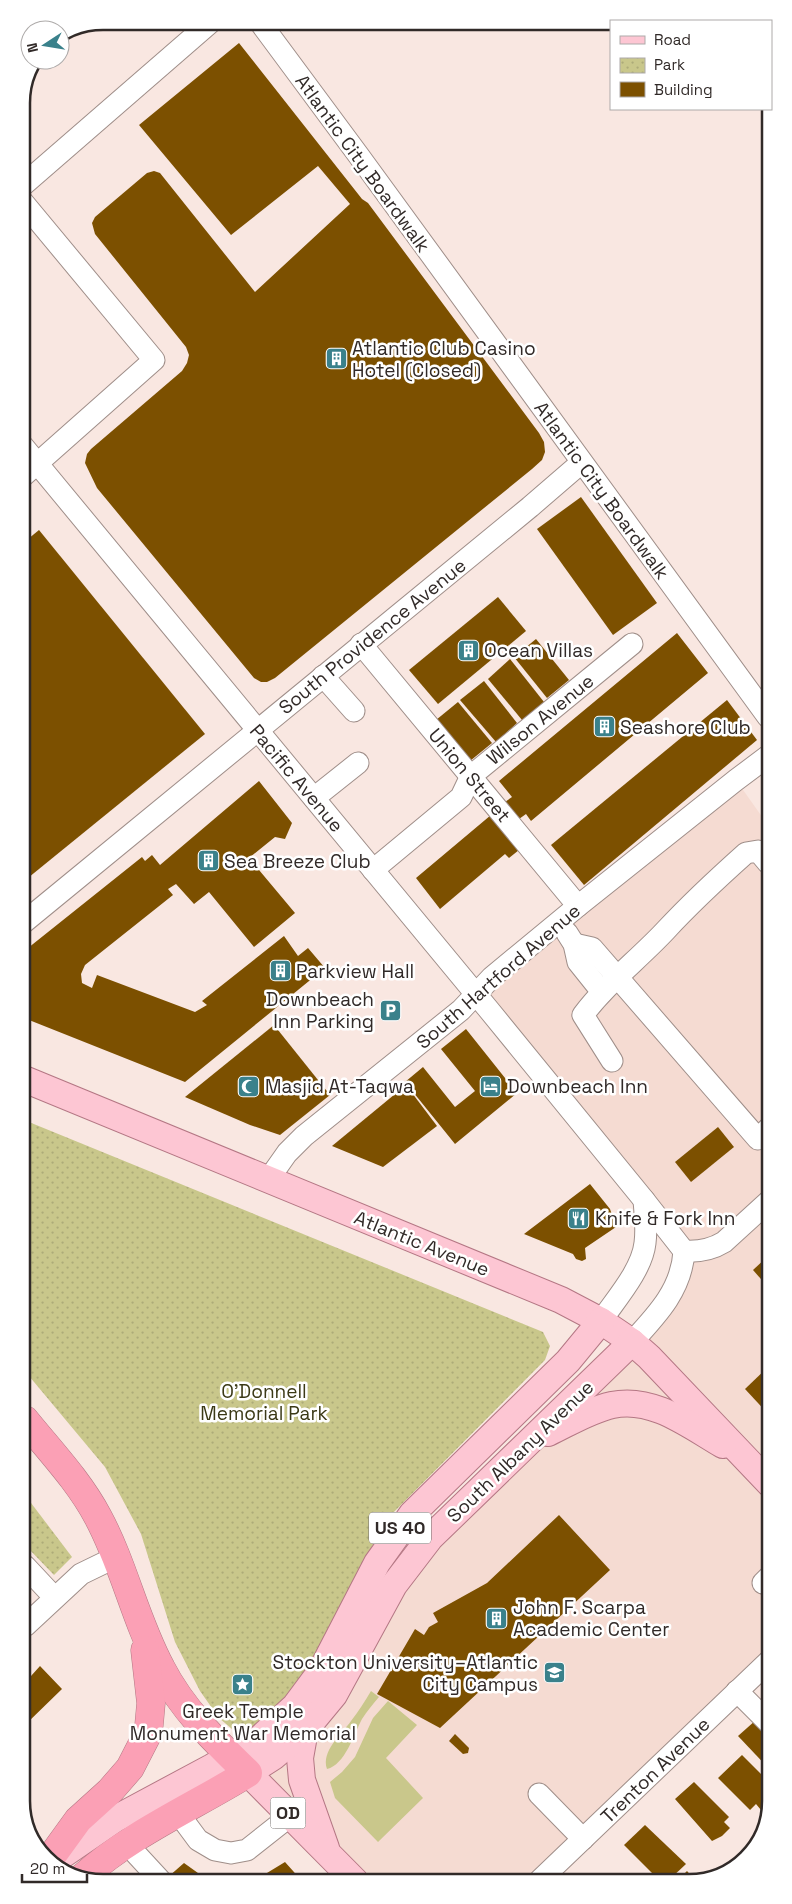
<svg xmlns="http://www.w3.org/2000/svg" width="792" height="1904" viewBox="0 0 792 1904" font-family="'Space Grotesk',sans-serif">
<style>
.built{fill:#f5dbd2}
.grass{fill:#c9c78b}
.park{fill:url(#park-dots)}
.building{fill:#7c5000}
.lines{fill:none;stroke-linecap:round;stroke-linejoin:round}
.minor-casing{stroke:#9f8e89;stroke-width:23}
.major-casing{stroke:#b47784;stroke-width:28}
.highway-casing{stroke:#b47784;stroke-width:29}
.minor{stroke:#fff;stroke-width:21}
.major{stroke:#fdc6d3;stroke-width:26}
.highway{stroke:#fba0b5;stroke-width:28}
.labels{text-anchor:middle;stroke-width:5;stroke-linejoin:round;paint-order:stroke}
.shield{fill:#fff;stroke:#6f6a68;stroke-width:1}
.shield-label{font-size:18px;font-weight:bold;fill:#312a28}
.street-label{font-size:19px;fill:#312a28;stroke:#fff}
.poi-label{font-size:19px;fill:#312a28;stroke:#fff;text-anchor:start}
.park-label{font-size:19px;fill:#3b3916;stroke:#fff}
.rim{fill:none;stroke:#312a28;stroke-width:2.5}
</style>
<defs>
<pattern id="park-dots" width="8" height="8" patternUnits="userSpaceOnUse" patternTransform="scale(1.25)"><rect width="8" height="8" fill="#c9c78b"/><path d="M2 2h.1M6 6h.1" fill="none" stroke="#adab78" stroke-width="1.8" stroke-linecap="round"/></pattern>
</defs>
<rect width="100%" height="100%" fill="#f9e7e1"/>
<path class="built" d="M736,780l32,45 2,835 -230,220 -185,1 -90,-90 8,-34 121,-172 196,-201 93,-119 -207,-270z"/>
<g class="grass">
<path d="M371,1691l8,6c-6,7 -12,14 -17,22 -8,15 -17,46 -35,50 -6,-18 14,-34 24,-48 7,-9 14,-20 20,-30z"/>
<path d="M388,1701l29,24 -31,33 37,40 -45,44 -43,-44 -5,-16 12,-10 13,-15 18,-39z"/>
</g>
<g class="park">
<path d="M24,1120l519,212 7,14 -5,14 -159,160 -85,162 -38,39 -15,12 -10,1 -19,-16 -19,-27 -25,-49 -34,-108 -36,-67 -81,-97z"/>
<path d="M25,1495l47,62 -18,18 -29,-30z"/>
</g>
<g class="building">
<path d="M239,43l123,156 6,4 171,230 5,9 1,10 -3,8 -10,9 -257,209 -8,4h-6l-7,-4 -157,-190 -12,-25 2,-9 4,-5 91,-78 5,-8 2,-8 -3,-8 -91,-113 -3,-11 3,-6 52,-44 7,-2 6,2 95,119 95,-88 -32,-38 -87,69 -92,-110z"/>
<path d="M581,497l76,106 -44,32 -76,-106z"/>
<path d="M39,530l166,204 -182,148 -1,-338z"/>
<path d="M498,597l28,34 -88,73 -29,-34z"/>
<path d="M677,633l31,40 -177,148 -5,-7 -7,5 -14,-17 7,-5 -13,-16z"/>
<path d="M536,639l33,41 -22,18 -33,-41z"/>
<path d="M510,659l34,43 -22,18 -34,-41z"/>
<path d="M484,681l33,42 -21,19 -36,-42z"/>
<path d="M727,700l30,40 -173,145 -33,-40z"/>
<path d="M458,702l34,41 -22,18 -34,-41z"/>
<path d="M259,781l33,42 -7,16 -10,-2 -26,21 46,55 -41,34 -45,-55 -15,12 -18,-20 -8,5 5,6 -88,70 -4,9 1,9 10,5 5,-13 98,37 12,-7 -5,-4 82,-65 14,20 10,-8 17,20 -140,114 -161,-64 -1,-66 119,-95 3,4 7,-6 8,10z"/>
<path d="M491,815l28,35 -10,8 -4,-4 -65,55 -24,-31z"/>
<path d="M274,1025l56,70 -50,40 -30,-10 -65,-28z"/>
<path d="M466,1029l51,64 -62,51 -50,-62 18,-15 32,40 20,-16 -34,-42z"/>
<path d="M406,1085l31,41 -54,41 -51,-21z"/>
<path d="M718,1127l16,20 -43,35 -16,-20z"/>
<path d="M590,1184l20,25 6,18 -31,21 1,11 -4,2 -6,-2 -3,-5 -49,-20z"/>
<path d="M769,1255v33l-16,-18z"/>
<path d="M770,1365v51l-25,-27z"/>
<path d="M559,1515l51,55 -170,158 -63,-34 38,-65 9,6 5,-8 9,-5 -5,-9 54,-30z"/>
<path d="M40,1666l22,23 -37,36v-55l6,6z"/>
<path d="M756,1720l15,15v36l-33,-35z"/>
<path d="M455,1734l14,14 -1,5 -5,1 -14,-13z"/>
<path d="M742,1755l26,26 -5,6 8,9v4l-10,10 -5,-6 -6,6 -32,-32z"/>
<path d="M694,1782l35,35 -5,5 6,6 -8,8 -10,5 -37,-42z"/>
<path d="M645,1825l41,39 -16,15h-12l-34,-34z"/>
<path d="M285,1862l17,19 -55,1 15,-6z"/>
<path d="M184,1863l21,15 31,2v2h-64l-4,-5z"/>
<path d="M687,1871l7,8h-15z"/>
</g>
<g class="lines">
<defs>
<g id="minor">
<path d="M259,21l100,135 409,561"/>
<path d="M22,186l190,-165"/>
<path d="M22,201l132,159 -132,117"/>
<path d="M22,445l467,565 155,190 40,51"/>
<path d="M361,644l217,262"/>
<path d="M323,676l31,35"/>
<path d="M314,798l44,-35"/>
<path d="M373,870l88,-73 10,-21 161,-132"/>
<path d="M23,923l507,-416 51,-44"/>
<path d="M567,933l7,11 4,18 24,30"/>
<path d="M574,944l18,4 166,191 11,-11"/>
<path d="M612,1061l-29,-46c24,-32 56,-56 83,-85 25,-27 52,-52 80,-77l12,-2 10,12"/>
<path d="M268,1180l19,-27 17,-17 157,-126 31,-33 86,-71 158,-126 32,-24"/>
<path d="M684,1251c15,1 27,-1 40,-9l45,-41"/>
<path d="M601,1321c15,-22 41,-51 44,-78 2,-14 0,-29 -1,-43"/>
<path d="M632,1342c25,-27 50,-53 52,-91"/>
<path d="M25,1566l29,31"/>
<path d="M763,1583l7,-7"/>
<path d="M25,1626l56,-52 35,-17"/>
<path d="M737,1691l34,34"/>
<path d="M539,1794l44,45"/>
<path d="M178,1813l20,27 17,10 16,3 16,-3 43,-34"/>
<path d="M126,1843l36,39"/>
<path d="M540,1880l230,-220"/>
</g>
<g id="major">
<path d="M24,1079l537,221 40,21 31,21 17,15 121,127"/>
<path d="M548,1433c21,-10 42,-23 64,-28 41,-9 78,21 111,40"/>
<path d="M305,1730l-5,28 2,22 24,68"/>
<path d="M51,1863l64,-44 97,-52 46,-27 37,-34 26,-35 56,-108 35,-49 156,-153 33,-40"/>
<path d="M355,1881l-107,-108 25,-16 32,-27 29,-35 60,-110 36,-47 202,-196"/>
</g>
<g id="highway">
<path d="M25,1420c25,31 54,61 73,97 26,48 37,103 63,151 21,41 54,73 87,105 -55,34 -116,60 -165,104"/>
<path d="M49,1860l29,-40 32,-29 20,-23 17,-33 2,-10 2,-22 -6,-53"/>
</g>
</defs>
<use href="#minor" class="minor-casing"/>
<use href="#major" class="major-casing"/>
<use href="#highway" class="highway-casing"/>
<use href="#minor" class="minor"/>
<use href="#major" class="major"/>
<use href="#highway" class="highway"/>
</g>
<defs>
<symbol id="building-square" viewBox="-11 -11 22 22"><rect x="-9" y="-9" width="18" height="18" rx="4" fill="#3a818b" stroke="#fff"/><path d="M-4-6H4V6H1V3H-1V6H-4ZM-2.5-4.3h1.7v1.8h-1.7ZM.8-4.3h1.7v1.8H.8ZM-2.5-1h1.7V.8h-1.7ZM.8-1h1.7V.8H.8Z" fill="#fff"/></symbol>
<symbol id="parking-square" viewBox="-11 -11 22 22"><rect x="-9" y="-9" width="18" height="18" rx="4" fill="#3a818b" stroke="#fff"/><path d="M-3.5-5.5H1a3.5 3.5 0 0 1 0 7H-1V5.5H-3.5ZM-1-3.4V-.6H.8a1.4 1.4 0 0 0 0-2.8Z" fill="#fff"/></symbol>
<symbol id="mosque-square" viewBox="-11 -11 22 22"><rect x="-9" y="-9" width="18" height="18" rx="4" fill="#3a818b" stroke="#fff"/><path d="M3.5-4.9A6 6 0 1 0 3.5 4.9A5 5 0 1 1 3.5-4.9Z" fill="#fff"/></symbol>
<symbol id="hotel-square" viewBox="-11 -11 22 22"><rect x="-9" y="-9" width="18" height="18" rx="4" fill="#3a818b" stroke="#fff"/><path d="M-6-4.5h1.5V1H6V5H4.5V3h-9V5H-6ZM-4 0a1.8 1.8 0 1 1 3.6 0ZM.5 0V-2.5h3Q6-2.5 6 0Z" fill="#fff"/></symbol>
<symbol id="restaurant-square" viewBox="-11 -11 22 22"><rect x="-9" y="-9" width="18" height="18" rx="4" fill="#3a818b" stroke="#fff"/><path d="M-5-6h1v4h1v-4h1v4h1v-4h1v5L-1.5 .5V6h-2V.5L-5-1ZM5-6V6H3V1.5H1.5Q1.5-4 5-6Z" fill="#fff"/></symbol>
<symbol id="university-square" viewBox="-11 -11 22 22"><rect x="-9" y="-9" width="18" height="18" rx="4" fill="#3a818b" stroke="#fff"/><path d="M0-5L7-2L0 1L-7-2ZM-4 1L0 2.5L4 1V4Q0 6-4 4Z" fill="#fff"/></symbol>
<symbol id="sight-square" viewBox="-11 -11 22 22"><rect x="-9" y="-9" width="18" height="18" rx="4" fill="#3a818b" stroke="#fff"/><path d="M0-6L1.8-2.2L6-1.7L2.9 1.2L3.7 5.4L0 3.3L-3.7 5.4L-2.9 1.2L-6-1.7L-1.8-2.2Z" fill="#fff"/></symbol>
</defs>
<g fill-rule="evenodd">
<use href="#building-square" x="324" y="346" width="25" height="25"/>
<use href="#building-square" x="456" y="638" width="25" height="25"/>
<use href="#building-square" x="592" y="714" width="25" height="25"/>
<use href="#building-square" x="196" y="848" width="25" height="25"/>
<use href="#building-square" x="268" y="958" width="25" height="25"/>
<use href="#parking-square" x="378" y="998" width="25" height="25"/>
<use href="#mosque-square" x="236" y="1074" width="25" height="25"/>
<use href="#hotel-square" x="478" y="1074" width="25" height="25"/>
<use href="#restaurant-square" x="566" y="1206" width="25" height="25"/>
<use href="#building-square" x="484" y="1606" width="25" height="25"/>
<use href="#university-square" x="542" y="1660" width="25" height="25"/>
<use href="#sight-square" x="230" y="1672" width="25" height="25"/>
</g>
<g class="labels">
<g class="shield">
<rect x="369" y="1512.5" width="62" height="31" rx="4"/>
<rect x="270.5" y="1797.5" width="35" height="31" rx="4"/>
</g>
<g class="shield-label">
<text x="400" y="1534">US 40</text>
<text x="288" y="1819">OD</text>
</g>
<g class="street-label">
<text transform="translate(363 163) rotate(54)" y="7">Atlantic City Boardwalk</text>
<text transform="translate(602 490) rotate(54)" y="7">Atlantic City Boardwalk</text>
<text transform="translate(372 636) rotate(-39)" y="7">South Providence Avenue</text>
<text transform="translate(540 719) rotate(-39)" y="7">Wilson Avenue</text>
<text transform="translate(470 775) rotate(50)" y="7">Union Street</text>
<text transform="translate(297 778) rotate(50)" y="7">Pacific Avenue</text>
<text transform="translate(498 976) rotate(-41)" y="7">South Hartford Avenue</text>
<text transform="translate(422 1243) rotate(22)" y="7">Atlantic Avenue</text>
<text transform="translate(520 1451) rotate(-44)" y="7">South Albany Avenue</text>
<text transform="translate(655 1770) rotate(-44)" y="7">Trenton Avenue</text>
</g>
<g class="poi-label">
<text x="352" y="355">Atlantic Club Casino<tspan x="352" dy="22">Hotel (Closed)</tspan></text>
<text x="484" y="657">Ocean Villas</text>
<text x="620" y="734">Seashore Club</text>
<text x="224" y="868">Sea Breeze Club</text>
<text x="296" y="978">Parkview Hall</text>
<text x="374" y="1006" text-anchor="end">Downbeach<tspan x="374" dy="22">Inn Parking</tspan></text>
<text x="265" y="1093">Masjid At-Taqwa</text>
<text x="507" y="1093">Downbeach Inn</text>
<text x="595" y="1225">Knife &amp; Fork Inn</text>
<text x="513" y="1614">John F. Scarpa<tspan x="513" dy="22">Academic Center</tspan></text>
<text x="538" y="1669" text-anchor="end">Stockton University–Atlantic<tspan x="538" dy="22">City Campus</tspan></text>
<text x="243" y="1718" text-anchor="middle">Greek Temple<tspan x="243" dy="22">Monument War Memorial</tspan></text>
</g>
<g class="park-label">
<text x="264" y="1398">O'Donnell<tspan x="264" dy="22">Memorial Park</tspan></text>
</g>
</g>
<path d="M0 0H792V1904H0ZM103 30H689A73 73 0 0 1 762 103V1801A73 73 0 0 1 689 1874H103A73 73 0 0 1 30 1801V103A73 73 0 0 1 103 30Z" fill="#fff" fill-rule="evenodd"/>
<path class="rim" d="M103 30H689A73 73 0 0 1 762 103V1801A73 73 0 0 1 689 1874H103A73 73 0 0 1 30 1801V103A73 73 0 0 1 103 30Z"/>
<rect x="610" y="20" width="162" height="90" fill="#ffffff" stroke="#adaaa9"/>
<rect x="620" y="36" width="25" height="8" fill="#fdc6d3" stroke="#adaaa9"/>
<text x="654" y="45" font-size="15" fill="#312a28">Road</text>
<rect x="620" y="58" width="25" height="15" fill="url(#park-dots)" stroke="#adaaa9"/>
<text x="654" y="70" font-size="15" fill="#312a28">Park</text>
<rect x="620" y="82" width="25" height="15" fill="#7c5000" stroke="#adaaa9"/>
<text x="654" y="95" font-size="15" fill="#312a28">Building</text>
<g transform="translate(45 45) rotate(258)"><circle r="24" fill="#ffffff" stroke="#adaaa9"/>
<path d="M0-4L9 19L0 12L-9 19Z" fill="#3a818b"/>
<text y="-8" font-size="14" font-weight="bold" text-anchor="middle" fill="#312a28">N</text>
</g>
<path d="M22 1874v8h65v-8" fill="none" stroke="#312a28" stroke-width="2.5"/>
<text x="30" y="1874" font-size="15" fill="#312a28" stroke="#ffffff" stroke-width="4" paint-order="stroke">20 m</text>
</svg>
